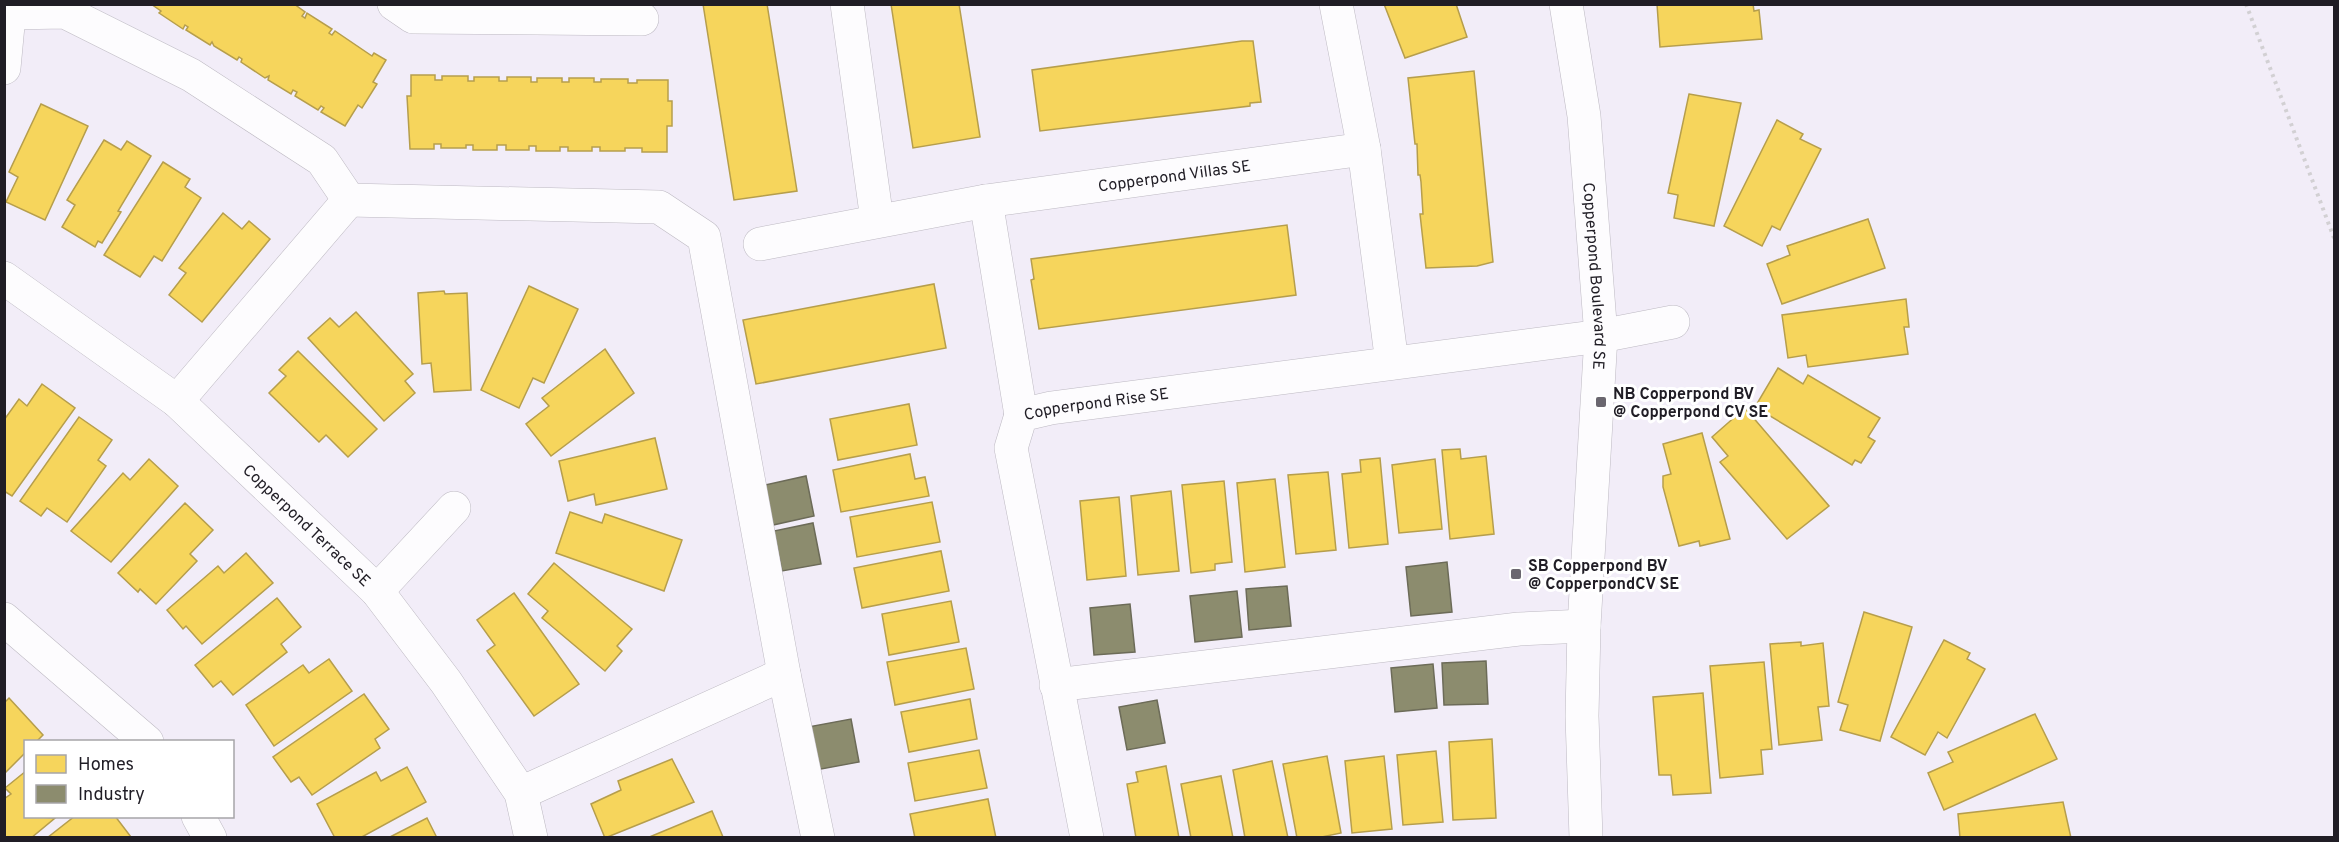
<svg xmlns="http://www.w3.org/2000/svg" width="2339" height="842" viewBox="0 0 2339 842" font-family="Overpass,sans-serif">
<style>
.homes{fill:#f6d55c;stroke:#b69e4c;stroke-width:1.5}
.industry{fill:#8c8c6e;stroke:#6c6b58;stroke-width:1.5}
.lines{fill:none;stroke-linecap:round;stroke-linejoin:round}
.minor-casing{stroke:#bdb9c2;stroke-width:34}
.path{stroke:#d2d0d3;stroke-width:4;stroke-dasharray:3 4.5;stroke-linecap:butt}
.minor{stroke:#fdfcfe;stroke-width:33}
.poi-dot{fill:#6a666f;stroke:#fff;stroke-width:2}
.labels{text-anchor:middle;stroke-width:6;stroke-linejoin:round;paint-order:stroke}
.street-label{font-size:16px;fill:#201d25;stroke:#fff}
.poi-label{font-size:16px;font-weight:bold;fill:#201d25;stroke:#fff;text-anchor:start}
</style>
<rect width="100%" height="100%" fill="#f2edf8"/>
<g class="homes">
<path d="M151,4h143l11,8 -3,4 3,2 2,-5 25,16 -3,4 3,2 3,-4 37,25 2,-3 12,7 -13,22 4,2 -15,24 -4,-3 -13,21 -24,-14 3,-4 -3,-2 -3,4 -23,-14 2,-4 -4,-2 -2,4 -23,-14 1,-4 -4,2 -24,-16 1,-3 -3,-2 -2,3 -23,-14 -2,-4 -2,3 -24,-15 2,-3 -3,-2 -2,4 -24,-16 2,-2z"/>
<path d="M703,4h64l30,187 -63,9z"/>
<path d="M891,4h68l21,133 -67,11z"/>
<path d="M1384,4h72l11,33 -62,21z"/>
<path d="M1657,4h96l1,7 5,-1 3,29 -102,8z"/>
<path d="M1242,41h11l8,61 -11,1v3l-210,25 -8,-61z"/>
<path d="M1474,71l19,191 -16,4 -51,2 -6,-54h3l-2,-32 -1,-7h-2l-1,-31h-2l-7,-66z"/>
<path d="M411,75h24v5h7v-4h26v5h6v-4h25v4h8v-4h24v5h6v-4h25v4h7v-4h25v4h7v-3h27v4h9v-3h31v21h4v25h-5v26h-25v-4h-17v3h-25v-4h-8v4h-24v-4h-8v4h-24v-5h-7v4h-23v-5h-9v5h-24v-5h-7v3h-25v-4h-7v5h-24l-3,-53h4z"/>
<path d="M1689,94l52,9 -27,123 -40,-8 4,-23 -10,-2z"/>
<path d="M41,104l47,22 -43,94 -39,-18 12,-25 -9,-5z"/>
<path d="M1777,120l26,14 -3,5 21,10 -41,81 -8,-4 -10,20 -38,-20z"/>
<path d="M104,140l17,10 6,-9 24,15 -33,55 3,1 -19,31 -4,-2 -3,6 -33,-20 13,-22 -8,-5z"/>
<path d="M163,162l27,17 -5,8 16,11 -39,63 -8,-5 -14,21 -36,-22z"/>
<path d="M223,213l19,16 7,-8 21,18 -68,83 -33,-27 17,-22 -7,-5z"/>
<path d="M1868,219l17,49 -103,36 -15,-40 23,-9 -3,-9z"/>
<path d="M1287,225l9,70 -257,34 -8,-49 3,-1 -3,-20z"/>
<path d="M934,284l12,64 -190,36 -13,-64z"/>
<path d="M529,286l49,23 -34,74 -11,-5 -14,30 -38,-18z"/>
<path d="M444,291l1,3 22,-1 4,97 -37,2 -3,-29 -9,1 -4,-71z"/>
<path d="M1906,299l3,28h-5l4,27 -100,13 -2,-12 -18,3 -6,-43z"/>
<path d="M356,312l57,62 -8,7 10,12 -31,28 -76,-83 22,-20 9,9z"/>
<path d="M605,349l29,44 -83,63 -25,-32 23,-18 -7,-8z"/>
<path d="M298,351l79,78 -29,28 -22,-22 -7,7 -50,-49 17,-17 -7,-6z"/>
<path d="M1778,368l25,16 5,-9 72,43 -12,19 7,4 -14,22 -6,-3 -3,5 -97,-58z"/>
<path d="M42,384l33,24 -63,88 -8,-5v-71l15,-21 8,7z"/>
<path d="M909,404l8,41 -79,15 -8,-41z"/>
<path d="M1745,408l84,98 -42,33 -67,-77 8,-6 -16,-19z"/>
<path d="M79,417l33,23 -14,20 8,6 -39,56 -20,-14 -6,8 -21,-15z"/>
<path d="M1702,433l28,106 -30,7 -1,-5 -20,5 -16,-59v-11l8,-2 -8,-30z"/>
<path d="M655,438l12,51 -71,16 -2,-11 -26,7 -9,-40z"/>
<path d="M1460,449l1,10 25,-3 8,78 -44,5 -8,-89z"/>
<path d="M910,454l5,25 10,-2 4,19 -88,16 -8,-42z"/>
<path d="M1380,458l8,86 -39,4 -7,-74 19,-2 -1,-12z"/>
<path d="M149,459l29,27 -67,76 -40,-31 52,-58 7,7z"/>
<path d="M1435,459l7,70 -43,4 -7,-68z"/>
<path d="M1328,472l8,78 -40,4 -8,-79z"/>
<path d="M1275,479l10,88 -40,5 -8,-89z"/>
<path d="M1224,481l8,81 -17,2v6l-24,3 -9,-88z"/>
<path d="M1171,491l8,80 -41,4 -7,-79z"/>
<path d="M1119,497l7,79 -39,4 -7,-79z"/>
<path d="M932,502l8,40 -83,15 -7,-40z"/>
<path d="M185,503l28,27 -23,24 7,7 -41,43 -16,-15 -2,3 -20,-19z"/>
<path d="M570,512l32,11 3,-9 77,26 -18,51 -108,-38z"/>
<path d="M941,551l8,40 -87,17 -8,-40z"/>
<path d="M246,553l27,30 -71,61 -16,-18 -3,3 -16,-19 51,-44 6,7z"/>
<path d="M554,563l78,66 -15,17 5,5 -17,20 -63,-53 6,-7 -20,-17z"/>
<path d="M514,593l65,91 -45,32 -47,-65 8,-6 -18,-25z"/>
<path d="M277,598l24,29 -20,17 6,8 -54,43 -12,-14 -8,6 -18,-22z"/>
<path d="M951,601l8,41 -70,13 -7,-41z"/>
<path d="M1864,612l48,15 -32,114 -40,-11 8,-25 -10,-3z"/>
<path d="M1944,640l26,13 -3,6 18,10 -38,69 -9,-6 -13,23 -34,-18z"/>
<path d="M1801,642v4l22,-3 6,63 -11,1 4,33 -43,5 -9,-101z"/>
<path d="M966,648l8,41 -79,16 -8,-43z"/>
<path d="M329,659l23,32 -78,55 -28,-41 57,-40 6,8z"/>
<path d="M1764,662l8,87 -11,1 2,24 -43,4 -10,-112z"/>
<path d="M1703,693l8,100 -38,2 -2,-20h-12l-6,-78z"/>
<path d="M364,694l25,35 -14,10 5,9 -68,47 -13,-18 -8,5 -18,-25z"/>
<path d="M9,698l34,37 -7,7h-10v10l-22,22v-71z"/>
<path d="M970,699l7,40 -68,13 -8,-40z"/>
<path d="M2035,714l22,45 -113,51 -16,-37 25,-11 -5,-10z"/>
<path d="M1492,739l4,79 -43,2 -4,-78z"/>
<path d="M979,750l8,38 -72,13 -7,-38z"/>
<path d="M1436,751l7,71 -40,3 -6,-70z"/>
<path d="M1327,756l14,77 -24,5h-20l-14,-74z"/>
<path d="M1384,756l8,73 -40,4 -7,-72z"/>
<path d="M672,759l22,43 -89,36 -14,-34 30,-14 -3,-9z"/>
<path d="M1272,761l16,77h-43l-12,-68z"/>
<path d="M1166,766l13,72h-43l-9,-54 11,-2 -2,-10z"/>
<path d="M407,767l19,35 -66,36h-25l-18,-34 59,-32 5,9z"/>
<path d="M26,771v45l29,2 -24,20h-27v-39l7,-5 -6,-6z"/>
<path d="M1221,776l12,62h-42l-10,-54z"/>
<path d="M988,799l8,39h-81l-5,-24z"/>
<path d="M2063,802l8,36h-111l-2,-24z"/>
<path d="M712,811l11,26 -76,1z"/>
<path d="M75,816h40l16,21 -84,1z"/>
<path d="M427,818l10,20h-49z"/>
</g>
<g class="industry">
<path d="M806,476l8,40 -41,9 -8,-40z"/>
<path d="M813,523l8,41 -39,7 -8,-40z"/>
<path d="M1447,562l5,50 -41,4 -5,-49z"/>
<path d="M1287,586l4,40 -42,4 -3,-41z"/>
<path d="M1237,591l5,46 -47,5 -5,-46z"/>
<path d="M1130,604l5,48 -41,3 -4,-47z"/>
<path d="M1486,661l2,43 -44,1 -2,-42z"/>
<path d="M1433,664l4,44 -42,4 -4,-44z"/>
<path d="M1157,700l8,43 -38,7 -8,-43z"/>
<path d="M851,719l8,43 -43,8 -8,-43z"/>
</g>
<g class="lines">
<defs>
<g id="minor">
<path d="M394,4l19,13 229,2"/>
<path d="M847,4l30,216"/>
<path d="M1336,4l28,145 28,214"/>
<path id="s1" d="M1566,4l18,112 17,220 -17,290 -2,90 4,122"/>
<path d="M10,13l55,-1 126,63 131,85 27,40 310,7 45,30 80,437 34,164"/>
<path d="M4,68l6,-64"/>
<path d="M986,201l35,214"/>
<path id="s2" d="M760,244l226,-43 378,-52"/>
<path id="s3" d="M4,278l173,123 200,190 69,91 75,111 10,45"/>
<path d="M177,401l172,-201"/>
<path d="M377,591l77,-83"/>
<path d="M4,619l143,123"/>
<path d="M1056,685l463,-56 65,-3"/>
<path d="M521,793l263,-119"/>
<path d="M198,816l12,22"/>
<path id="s4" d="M1087,838l-76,-390 10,-33 30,-7 550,-72 72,-14"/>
</g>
</defs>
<use href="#minor" class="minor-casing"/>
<path class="path" d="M2246,4l88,234"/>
<use href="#minor" class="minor"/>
</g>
<g class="poi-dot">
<rect x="1595" y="396" width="12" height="12" rx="3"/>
<rect x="1510" y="568" width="12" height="12" rx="3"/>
</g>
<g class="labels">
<g class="street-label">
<text dy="6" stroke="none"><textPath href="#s2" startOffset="420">Copperpond Villas SE</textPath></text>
<text dy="6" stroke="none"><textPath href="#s1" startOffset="274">Copperpond Boulevard SE</textPath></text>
<text dy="6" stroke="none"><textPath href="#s4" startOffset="508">Copperpond Rise SE</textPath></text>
<text dy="6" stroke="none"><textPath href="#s3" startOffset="392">Copperpond Terrace SE</textPath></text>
</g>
<g class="poi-label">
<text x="1613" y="399">NB Copperpond BV<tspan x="1613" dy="18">@ Copperpond CV SE</tspan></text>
<text x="1528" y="571">SB Copperpond BV<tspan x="1528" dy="18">@ CopperpondCV SE</tspan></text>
</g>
</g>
<rect width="2339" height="842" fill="none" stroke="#201d25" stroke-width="12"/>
<rect x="24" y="740" width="210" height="78" fill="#ffffff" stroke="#a6a5a8" stroke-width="1.5"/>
<rect x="36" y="755" width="30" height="18" fill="#f6d55c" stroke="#a6a5a8" stroke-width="1.5"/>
<text x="78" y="770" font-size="18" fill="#201d25">Homes</text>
<rect x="36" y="785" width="30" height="18" fill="#8c8c6e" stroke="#a6a5a8" stroke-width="1.5"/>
<text x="78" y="800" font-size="18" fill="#201d25">Industry</text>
</svg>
